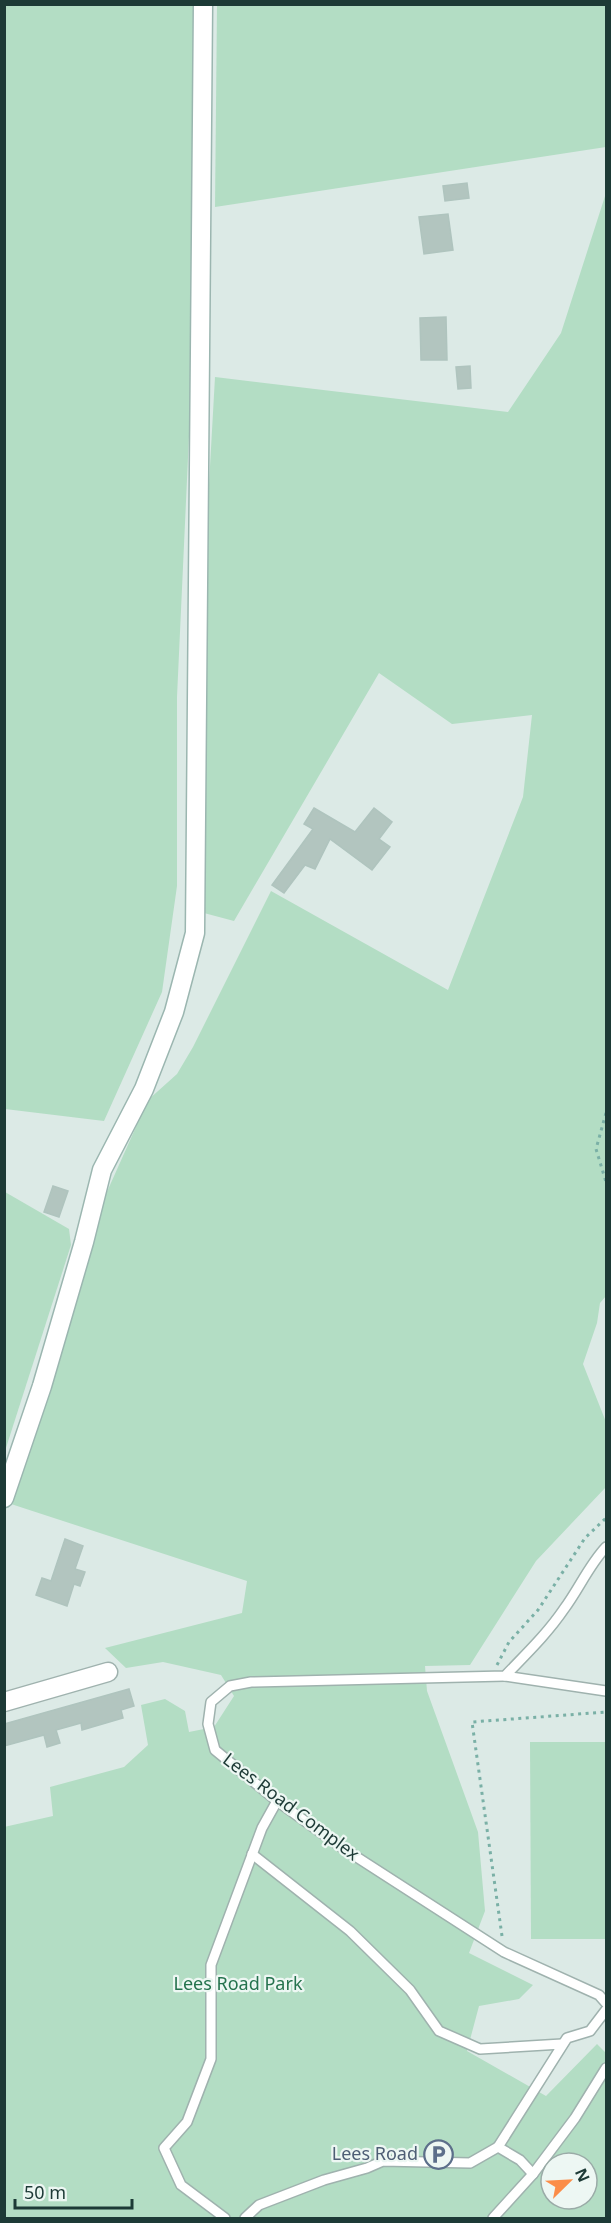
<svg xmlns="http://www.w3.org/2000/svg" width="611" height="2223" viewBox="0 0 611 2223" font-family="'Noto Sans',sans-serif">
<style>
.green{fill:#b3ddc4;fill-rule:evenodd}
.building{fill:#b2c5bf;stroke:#afc4be;stroke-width:1.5}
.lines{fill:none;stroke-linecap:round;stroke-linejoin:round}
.lane-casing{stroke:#9fb2ae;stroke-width:12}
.street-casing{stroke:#9fb2ae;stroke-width:21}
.secondary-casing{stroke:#9bb6b0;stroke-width:21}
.path{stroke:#7ab0a6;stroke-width:3;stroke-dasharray:3 4.5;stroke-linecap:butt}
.lane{stroke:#fff;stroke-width:9}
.street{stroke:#fff;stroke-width:18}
.secondary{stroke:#fff;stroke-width:18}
.labels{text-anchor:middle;stroke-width:4.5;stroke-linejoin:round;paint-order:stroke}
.street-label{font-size:18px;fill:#1d3a36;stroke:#edf7f3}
.park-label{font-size:18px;fill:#25734e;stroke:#edf7f3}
.service-label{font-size:18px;fill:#4e5e75;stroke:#edf7f3;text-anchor:end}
</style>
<rect width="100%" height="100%" fill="#dceae6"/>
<g class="green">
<path d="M5,5h188l-1,366 -15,326v189l-15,106 -58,129 -99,-12z"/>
<path d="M217,5h389v142l-391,60z"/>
<path d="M606,193v1103l-6,7 -3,20 -14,41 23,58v65l-70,74 -66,104 -45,1 2,25 51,141 7,79 -16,42 64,32 -14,14 -40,7 -12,45 79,45 51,-52 9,9v165h-601l-1,-391 49,-11 -3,-29 74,-20 24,-22 -7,-40 24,-6 20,12 4,21 25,-5 20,-31 -13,-21 -58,-13 -37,6 -21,-20 137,-35 5,-32 -236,-77 95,-310 42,-94 29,-26 16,-27 78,-156 177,99 75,-193 9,-82 -80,9 -73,-51 -145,248 -30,-8 3,-393 8,-143 293,35 53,-79zM551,2163h36v36h-36z"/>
<path d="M5,1192l64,37 2,16 -66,206z"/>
<path d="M530,1742h76v197h-75z"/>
</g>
<g class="building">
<path d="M467,183l2,15 -24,3 -2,-15z"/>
<path d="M448,214l5,36 -29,4 -5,-37z"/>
<path d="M446,317l1,43h-26l-1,-42z"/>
<path d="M470,366l1,22 -13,1 -2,-22z"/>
<path d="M314,808l41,24 19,-24 18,14 -13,17 11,8 -18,23 -42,-31 -15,30 -10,-4 -21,28 -12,-8 41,-56 -9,-5z"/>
<path d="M53,1186l15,5 -9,26 -15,-5z"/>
<path d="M65,1539l18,7 -8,23 10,3 -5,14 -6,-2 -7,22 -31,-11 6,-17 9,3z"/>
<path d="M129,1689l5,17 -13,4 2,8 -41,12 -1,-7 -25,7 4,13 -13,4 -3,-12 -40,11v-22z"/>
</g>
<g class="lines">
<defs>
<g id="lane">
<path d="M606,1547c-17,18 -27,42 -42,62 -17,25 -38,45 -59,67l-254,6 -21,4 -19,16 -3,22 7,26 62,51 61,44 166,107 95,43 7,8"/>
<path d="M505,1676l101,15"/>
<path d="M252,1854l98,77 60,59 29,41 41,18 82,-5"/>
<path d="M533,2174l-13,-14 -22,-13 69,-109 23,-7 16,-21"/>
<path d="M225,2218l-44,-33 -17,-37 23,-26 24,-63v-94l51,-137 15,-27"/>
<path d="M245,2218l14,-13 65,-25 43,-12 16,-7 87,2 28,-16"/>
<path d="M493,2218l40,-44 42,-56 31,-50"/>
</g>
<path id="street" d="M4,1702l104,-30"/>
<path id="secondary" d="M4,1498l38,-112 42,-144 18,-72 42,-81 30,-77 21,-79 8,-929"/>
</defs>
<use href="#lane" class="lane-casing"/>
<use href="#street" class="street-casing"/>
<use href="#secondary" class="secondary-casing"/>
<g class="path">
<path d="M606,1113l-10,36 10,33"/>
<path d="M497,1665l12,-23 29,-32 47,-72 21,-20"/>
<path d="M502,1936l-30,-214 134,-10"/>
</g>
<use href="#lane" class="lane"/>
<use href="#street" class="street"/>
<use href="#secondary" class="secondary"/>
</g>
<defs>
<symbol id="parking-ring" viewBox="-11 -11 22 22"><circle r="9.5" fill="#edf7f3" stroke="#5c6f8a" stroke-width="1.5"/><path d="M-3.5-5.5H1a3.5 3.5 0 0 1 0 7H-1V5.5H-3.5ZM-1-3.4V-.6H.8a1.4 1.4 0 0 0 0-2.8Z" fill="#5c6f8a"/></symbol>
</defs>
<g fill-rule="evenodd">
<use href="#parking-ring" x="422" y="2138" width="33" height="33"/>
</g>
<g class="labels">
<g class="street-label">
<text transform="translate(291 1807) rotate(37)" y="6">Lees Road Complex</text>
</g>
<g class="park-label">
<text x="238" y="1990">Lees Road Park</text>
</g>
<g class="service-label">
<text x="418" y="2160">Lees Road</text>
</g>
</g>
<rect width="611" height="2223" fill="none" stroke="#1d3a36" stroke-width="12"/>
<g transform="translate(569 2181) rotate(66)"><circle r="28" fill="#edf7f3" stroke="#9aaba7" stroke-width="1.5"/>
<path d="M0-4.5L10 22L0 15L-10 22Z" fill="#fb8d49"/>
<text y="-9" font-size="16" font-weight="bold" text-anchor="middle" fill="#1d3a36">N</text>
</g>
<path d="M15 2199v9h117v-9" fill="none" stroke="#1d3a36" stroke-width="3"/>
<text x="24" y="2199" font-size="18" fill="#1d3a36" stroke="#edf7f3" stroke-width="4.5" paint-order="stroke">50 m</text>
</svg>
